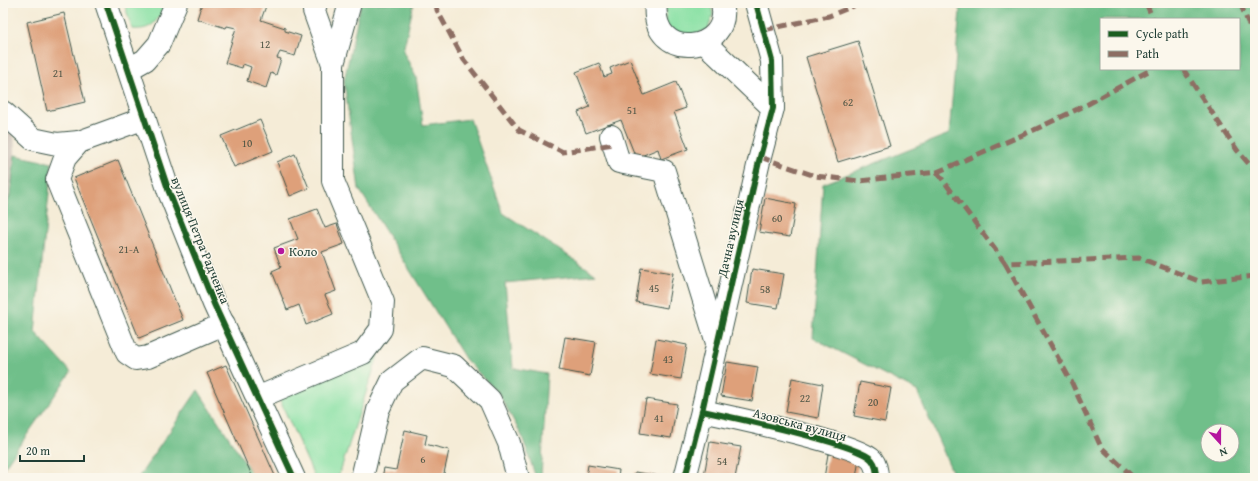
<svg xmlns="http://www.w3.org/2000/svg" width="1258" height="481" viewBox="0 0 1258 481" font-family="'Gentium Book Plus',serif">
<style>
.industrial{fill:#cdc2b9}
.green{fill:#8ae1a5;stroke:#548f6c}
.forest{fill:#6fbf8a;stroke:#477e5f;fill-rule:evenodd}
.building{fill:#dea07a}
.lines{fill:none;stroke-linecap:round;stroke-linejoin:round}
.minor-casing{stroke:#3f574c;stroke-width:24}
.minor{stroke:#fff;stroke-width:22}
.quiet{stroke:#8d6e63;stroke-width:5;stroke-dasharray:10 5;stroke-linecap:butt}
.cycleway-casing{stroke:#fbf7ec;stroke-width:8}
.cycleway{stroke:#1b5e20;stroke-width:6}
.poi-dot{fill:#b5179e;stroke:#fbf7ec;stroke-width:1.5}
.labels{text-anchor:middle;stroke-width:3;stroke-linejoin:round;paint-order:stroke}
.number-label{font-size:11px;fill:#4f5646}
.street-label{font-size:13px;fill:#1f3d34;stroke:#fbf7ec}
.poi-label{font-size:13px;fill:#1f3d34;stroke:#fbf7ec;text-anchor:start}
</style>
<rect width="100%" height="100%" fill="#fbf7ec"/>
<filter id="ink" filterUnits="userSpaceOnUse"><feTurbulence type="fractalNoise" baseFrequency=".025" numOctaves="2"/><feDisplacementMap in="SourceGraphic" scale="8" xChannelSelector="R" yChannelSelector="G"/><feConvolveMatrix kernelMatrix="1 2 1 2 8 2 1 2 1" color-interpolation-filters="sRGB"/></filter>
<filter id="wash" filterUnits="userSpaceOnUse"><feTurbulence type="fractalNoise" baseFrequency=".012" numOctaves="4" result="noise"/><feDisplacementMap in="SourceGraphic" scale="16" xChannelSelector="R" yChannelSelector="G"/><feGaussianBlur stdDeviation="0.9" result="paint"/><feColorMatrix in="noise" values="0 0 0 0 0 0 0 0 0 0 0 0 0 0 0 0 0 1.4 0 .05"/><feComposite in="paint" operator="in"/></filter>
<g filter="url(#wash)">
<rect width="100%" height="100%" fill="#f5ecd7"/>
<path class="industrial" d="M3,99l11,29 1,27 -4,37 -8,28z"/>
<g class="green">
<path d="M124,3h43c-10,17 -13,28 -35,26z"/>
<path d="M666,3h44l3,11 -5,15 -22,10 -20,-13z"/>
<path d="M377,353l1,3 -40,122h-23l-37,-82 3,-4z"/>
</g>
<g class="forest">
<path d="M361,3h53l-11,48 13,26 7,48 47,-6 33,94 93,61 -91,9 8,85 34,6 -6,104h-5l-14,-42 -23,-42 -33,-34 -107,-171 -15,-108z"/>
<path d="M955,3h300v475h-300l-38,-87 -104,-53 10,-154 126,-50 11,-123zM1101,19h138v50h-138zM1208,431h24v24h-24z"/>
<path d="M15,155l37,8 -17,169 36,40 -68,97v-249l8,-28z"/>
<path d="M198,390l57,88h-117z"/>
</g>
<g id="blocks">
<g class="building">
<path d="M202,3h65l-6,17 24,8v3l16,5 -6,20 -15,-4 -3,6 4,1 -5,16 -5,-2 -5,15 -19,-7 4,-14 -8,-3 -1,4 -17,-5 11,-35 -9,-2 -1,2 -29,-9z"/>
<path d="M64,13l21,89 -38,9 -20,-89z"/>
<path d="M858,41l32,105 -52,16 -32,-105z"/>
<path d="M630,60l14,35 32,-13 10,26 -12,4 14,37 -27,10 -3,-10 -22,9 -15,-38 -35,13 -8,-21 12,-5 -14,-35 23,-9 5,14 8,-3 -2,-6z"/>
<path d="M260,120l13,31 -39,16 -13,-31z"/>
<path d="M295,154l14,34 -19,8 -13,-34z"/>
<path d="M118,160l65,160 -44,18 -65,-160z"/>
<path d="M765,198l31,6 -6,33 -31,-5z"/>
<path d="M317,209l8,19 12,-4 7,20 -22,8 14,39 -11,4 8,19 -27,11 -7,-20 -12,5 -15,-39 9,-4 -7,-19 24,-9 -8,-20z"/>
<path d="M641,268l32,5 -6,35 -31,-6z"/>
<path d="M752,269l32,5 -6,34 -31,-5z"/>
<path d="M565,337l31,5 -6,34 -31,-6z"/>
<path d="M656,339l31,6 -6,34 -31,-5z"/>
<path d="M727,362l31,5 -6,34 -31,-5z"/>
<path d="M226,365l50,113h-23l-46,-105z"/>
<path d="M792,378l31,6 -5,34 -32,-6z"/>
<path d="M860,382l31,6 -6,34 -31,-6z"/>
<path d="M646,399l31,5 -6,34 -31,-5z"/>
<path d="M405,430l22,5 -2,9 24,6 -6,28h-61l2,-10 12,2z"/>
<path d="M710,442l31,5 -6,31h-17l-14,-2z"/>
<path d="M828,454l31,5 -3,19h-32z"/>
<path d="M588,465l31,5 -1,8h-32z"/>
<path d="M635,472l31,5v1h-32z"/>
</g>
</g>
</g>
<g filter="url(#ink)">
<use href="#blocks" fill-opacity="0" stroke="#3f574c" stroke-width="1"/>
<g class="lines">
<defs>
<g id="minor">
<path d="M106,3l63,189 45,112 80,174"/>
<path d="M316,3l-2,8 19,53"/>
<path d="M656,3c-7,61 78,51 66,0"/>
<path d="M704,42l69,66"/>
<path d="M129,69l16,-9 14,-16 17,-41"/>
<path d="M3,112l30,27 24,5 22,-2"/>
<path d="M145,118l-66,24 -14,16 -8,22 70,173 9,6 12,-2 76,-33"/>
<path d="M611,136l8,26 45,9 53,172"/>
<path d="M257,398l106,-45 18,-24 2,-27 -50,-121v-117l17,-61"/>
<path d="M702,411c28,6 157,33 170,49 4,5 5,12 5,18"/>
<path d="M362,478l16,-68 14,-29 30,-23 32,8 36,34 19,43 9,35"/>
<path d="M685,478l17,-67 58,-254 13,-49 -1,-47 -16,-58"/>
</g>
</defs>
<use href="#minor" class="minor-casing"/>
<use href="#minor" class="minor"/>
<g class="quiet">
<path d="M436,3l1,7 27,50 55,70 44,22 51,-8"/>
<path d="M1146,3l7,16"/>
<path d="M1240,3l15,36"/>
<path d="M764,30l65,-14 32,-13"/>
<path d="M1183,69l54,81 18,21"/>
<path d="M760,157l55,19 45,5 77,-9 97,-42 54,-26 64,-35"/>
<path d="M937,172l68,91 135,-5 61,24 54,-6"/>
<path d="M1005,263l66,118 30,66 33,31"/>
</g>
<defs>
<g id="cycleway">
<path d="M106,3l63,189 45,112 80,174"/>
<path d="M702,411c28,6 157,33 170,49 4,5 5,12 5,18"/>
<path d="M685,478l17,-67 58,-254 13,-49 -1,-47 -16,-58"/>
</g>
</defs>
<use href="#cycleway" class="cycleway-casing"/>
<use href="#cycleway" class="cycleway"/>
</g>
</g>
<circle class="poi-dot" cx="281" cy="251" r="4"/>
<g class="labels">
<g class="number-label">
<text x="265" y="48">12</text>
<text x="58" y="77">21</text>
<text x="848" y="106">62</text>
<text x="632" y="114">51</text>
<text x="247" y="147">10</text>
<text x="777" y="222">60</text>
<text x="129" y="253">21-А</text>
<text x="654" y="292">45</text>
<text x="765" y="293">58</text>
<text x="668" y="363">43</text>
<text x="805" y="402">22</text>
<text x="873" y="406">20</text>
<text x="659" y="422">41</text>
<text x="423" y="463">6</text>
<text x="722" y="465">54</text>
</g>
<g class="street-label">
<text transform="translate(730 238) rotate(-77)" y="5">Дачна вулиця</text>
<text transform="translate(201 240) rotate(68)" y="5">вулиця Петра Радченка</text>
<text transform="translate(800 424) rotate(15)" y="5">Азовська вулиця</text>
</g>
<g class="poi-label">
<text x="289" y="256">Коло</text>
</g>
</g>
<rect width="1258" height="481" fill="none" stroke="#fbf7ec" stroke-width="16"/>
<rect x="1100" y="18" width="140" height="52" fill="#fbf7ec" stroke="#a3ada2"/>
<rect x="1108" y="31" width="20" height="6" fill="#1b5e20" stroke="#a3ada2"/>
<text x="1136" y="38" font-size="12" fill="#1f3d34">Cycle path</text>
<rect x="1108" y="51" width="20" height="6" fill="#8d6e63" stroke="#a3ada2"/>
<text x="1136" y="58" font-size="12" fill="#1f3d34">Path</text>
<g transform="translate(1220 443) rotate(159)"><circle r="19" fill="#fbf7ec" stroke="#a3ada2"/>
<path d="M0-3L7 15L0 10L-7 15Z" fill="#b5179e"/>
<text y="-6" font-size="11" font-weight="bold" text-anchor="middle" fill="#1f3d34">N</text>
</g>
<path d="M20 455v6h64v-6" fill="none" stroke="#1f3d34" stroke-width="2"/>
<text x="26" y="455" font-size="12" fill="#1f3d34" stroke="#fbf7ec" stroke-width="3" paint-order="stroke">20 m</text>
</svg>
